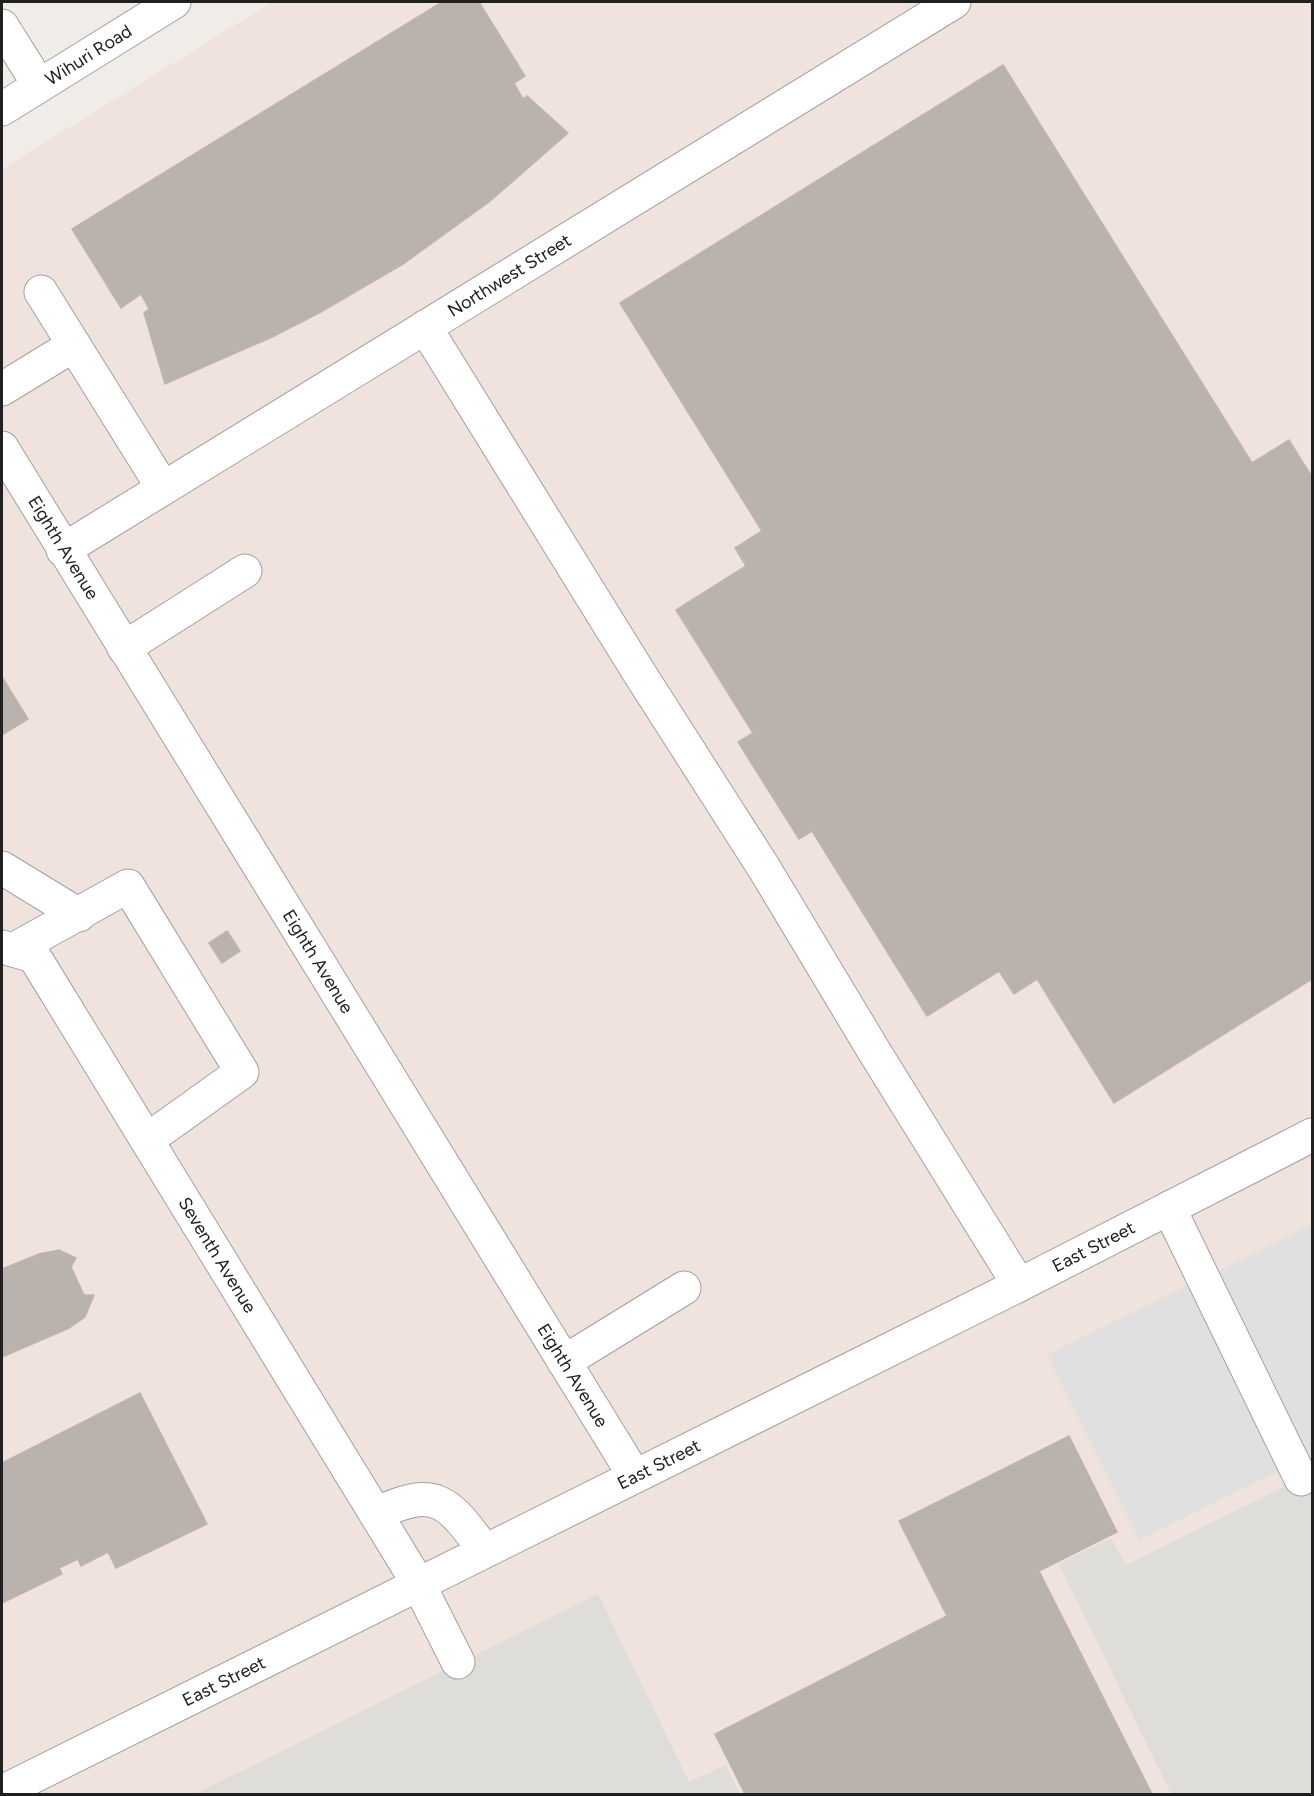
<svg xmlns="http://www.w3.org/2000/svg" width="1314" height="1796" viewBox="0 0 1314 1796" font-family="Figtree,sans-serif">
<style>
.military{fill:#f0e2dc}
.airport{fill:#dfddd9}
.parking{fill:#e0e0e0}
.building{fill:#b9b2ad;stroke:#c0b4ab;stroke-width:1.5}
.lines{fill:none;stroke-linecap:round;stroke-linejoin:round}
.minor-casing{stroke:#a1a1a1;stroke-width:35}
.minor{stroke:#fff;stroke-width:33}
.labels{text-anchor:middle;stroke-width:5;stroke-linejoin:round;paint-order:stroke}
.street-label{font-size:18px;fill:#202020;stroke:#fff}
</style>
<rect width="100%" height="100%" fill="#f0ede8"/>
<path class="military" d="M272,2h1040v1792h-1310v-1625z"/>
<g class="airport">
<path d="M1312,1473v321h-141l-112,-230 52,-26 15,27z"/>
<path d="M598,1594l91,188 37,-17 14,29h-545z"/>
</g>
<path class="parking" d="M1312,1224v231l-173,85 -92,-185z"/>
<g class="building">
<path d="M442,2h37l46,74 -11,7 9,16 4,-3 41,37 -79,69 -86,62 -84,49 -47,24 -107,47 -21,-71 5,-4 -8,-15 -20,14 -49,-79z"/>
<path d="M1003,65l249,398 37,-23 23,37v502l-198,124 -77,-124 -23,15 -15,-23 -72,45 -115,-185 -13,8 -61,-97 15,-9 -77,-123 70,-44 -11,-18 27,-17 -142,-228z"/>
<path d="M2,677l26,42 -26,16z"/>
<path d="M227,931l13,20 -18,12 -13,-20z"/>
<path d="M59,1250l17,8 -5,9 13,28h10l-9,22 -16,11 -67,29v-88l37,-15z"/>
<path d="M140,1393l67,131 -91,44 -8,-16 -27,14 -3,-7 -19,9 3,6 -60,29v-140z"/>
<path d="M1069,1436l48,96 -78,39 113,223h-407l-30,-60 232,-118 -48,-95z"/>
</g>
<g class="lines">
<defs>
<g id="minor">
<path d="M2,26l37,59"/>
<path id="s1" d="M2,109l172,-107"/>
<path d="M41,292l122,196"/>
<path d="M425,327l213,344 126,197 110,183 145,234"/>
<path d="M2,389l72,-44"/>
<path id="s2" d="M2,448l632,1027"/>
<path id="s3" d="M63,550l891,-548"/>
<path d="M124,648l121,-77"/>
<path d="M2,868l77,47"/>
<path id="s4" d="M2,947l32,9 384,627 40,79"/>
<path d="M13,950l115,-64 114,186 -95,68"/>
<path d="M1169,1208l132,271"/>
<path d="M564,1362l120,-74"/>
<path d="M376,1514c60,-29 72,-13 108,36"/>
<path id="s5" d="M2,1792l1017,-507 293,-150"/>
</g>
</defs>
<use href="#minor" class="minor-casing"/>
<use href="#minor" class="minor"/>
</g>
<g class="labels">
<g class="street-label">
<text dy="6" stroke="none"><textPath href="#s1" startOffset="102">Wihuri Road</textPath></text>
<text dy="6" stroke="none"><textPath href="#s3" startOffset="524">Northwest Street</textPath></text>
<text dy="6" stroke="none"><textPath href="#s2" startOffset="117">Eighth Avenue</textPath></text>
<text dy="6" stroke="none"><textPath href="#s2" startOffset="603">Eighth Avenue</textPath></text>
<text dy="6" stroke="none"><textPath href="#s5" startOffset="1220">East Street</textPath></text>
<text dy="6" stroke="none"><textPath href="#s4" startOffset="384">Seventh Avenue</textPath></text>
<text dy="6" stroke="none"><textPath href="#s2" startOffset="1089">Eighth Avenue</textPath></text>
<text dy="6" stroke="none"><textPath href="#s5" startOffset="734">East Street</textPath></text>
<text dy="6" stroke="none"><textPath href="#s5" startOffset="248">East Street</textPath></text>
</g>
</g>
<rect width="1314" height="1796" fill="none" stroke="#202020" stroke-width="6"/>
</svg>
